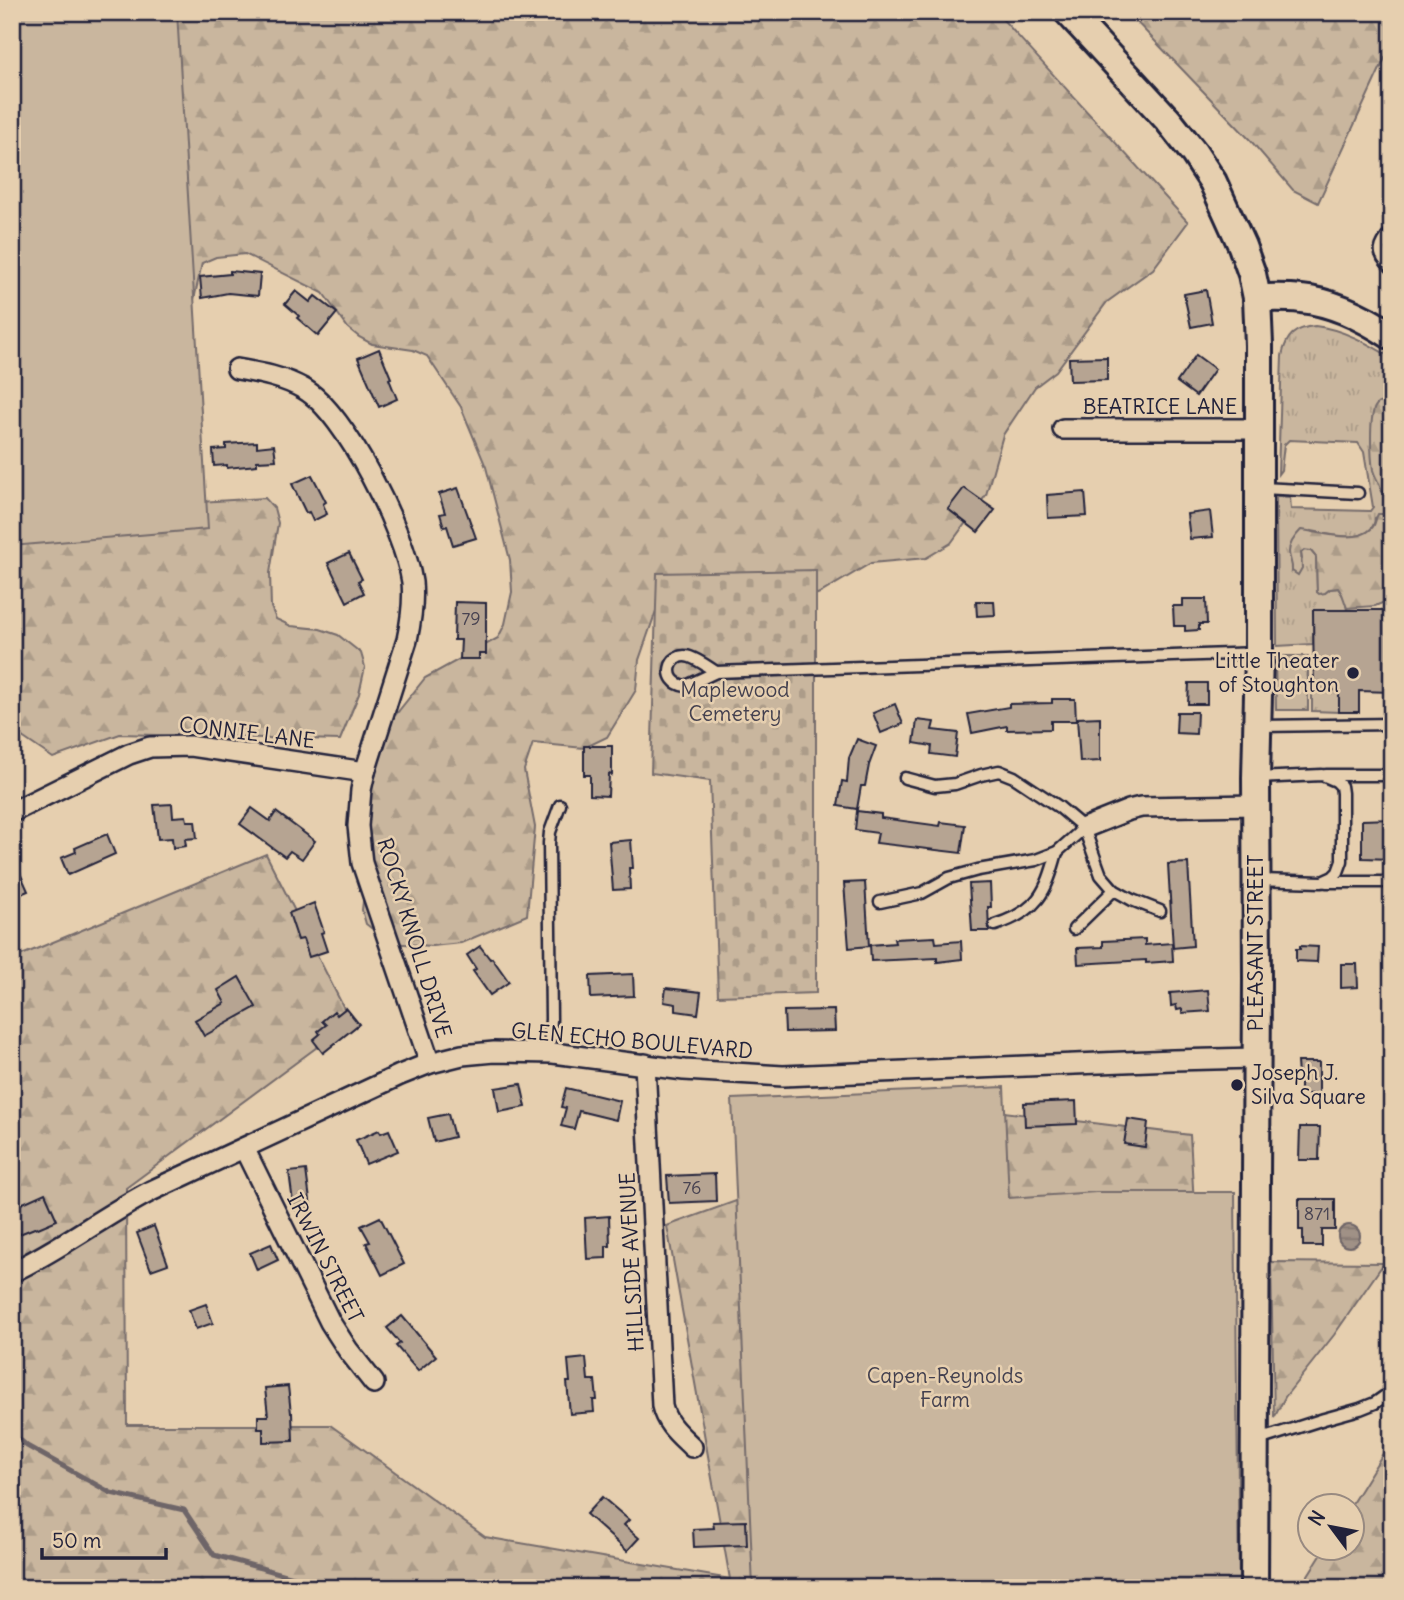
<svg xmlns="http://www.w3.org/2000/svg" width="1404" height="1600" viewBox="0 0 1404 1600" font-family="Delius,sans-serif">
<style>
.grass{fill:url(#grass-tufts);stroke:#766c6c;stroke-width:2}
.forest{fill:url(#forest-firs);stroke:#766c6c;stroke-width:2}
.cemetery{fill:url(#cemetery-stones);stroke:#766c6c;stroke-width:2}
.park{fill:#c9b69e;stroke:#766c6c;stroke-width:2}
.water{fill:url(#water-rules);stroke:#6e6568;stroke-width:2}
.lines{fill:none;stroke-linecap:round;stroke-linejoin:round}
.stream{stroke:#6e6568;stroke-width:5}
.building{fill:#b6a492;stroke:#22223b;stroke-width:2}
.lane-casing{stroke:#22223b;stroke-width:15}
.street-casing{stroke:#22223b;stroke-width:24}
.secondary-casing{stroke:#22223b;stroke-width:32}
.lane{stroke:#e6cfaf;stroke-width:10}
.street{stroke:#e6cfaf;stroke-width:19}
.secondary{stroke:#e6cfaf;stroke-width:26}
.poi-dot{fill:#22223b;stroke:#e6cfaf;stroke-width:2.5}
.labels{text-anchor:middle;stroke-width:5;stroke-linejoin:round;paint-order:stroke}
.number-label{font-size:18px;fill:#474251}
.street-label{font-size:21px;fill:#22223b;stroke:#e6cfaf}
.poi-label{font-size:21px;fill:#22223b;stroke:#e6cfaf;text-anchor:end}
.park-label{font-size:21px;fill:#43404f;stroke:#e6cfaf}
</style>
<defs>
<pattern id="grass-tufts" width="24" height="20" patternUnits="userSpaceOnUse" patternTransform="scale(1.75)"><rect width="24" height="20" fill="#c9b69e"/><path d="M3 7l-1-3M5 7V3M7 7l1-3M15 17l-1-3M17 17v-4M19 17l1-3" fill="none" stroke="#ac9c89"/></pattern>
<pattern id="forest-firs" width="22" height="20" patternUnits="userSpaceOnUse" patternTransform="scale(1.75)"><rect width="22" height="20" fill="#c9b69e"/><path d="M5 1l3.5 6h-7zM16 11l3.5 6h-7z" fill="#ac9c89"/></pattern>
<pattern id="cemetery-stones" width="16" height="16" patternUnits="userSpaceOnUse" patternTransform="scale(1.75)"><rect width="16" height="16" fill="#c9b69e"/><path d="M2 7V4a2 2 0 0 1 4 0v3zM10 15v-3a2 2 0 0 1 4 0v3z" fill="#ac9c89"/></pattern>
<pattern id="water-rules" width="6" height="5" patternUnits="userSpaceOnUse" patternTransform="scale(1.75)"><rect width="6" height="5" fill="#a09186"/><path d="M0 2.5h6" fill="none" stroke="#82766f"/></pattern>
</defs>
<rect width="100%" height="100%" fill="#e6cfaf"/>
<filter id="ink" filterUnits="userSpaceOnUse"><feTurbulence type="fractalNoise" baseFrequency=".0143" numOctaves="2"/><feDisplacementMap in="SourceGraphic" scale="14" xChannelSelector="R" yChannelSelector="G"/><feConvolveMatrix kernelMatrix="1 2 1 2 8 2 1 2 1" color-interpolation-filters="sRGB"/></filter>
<g filter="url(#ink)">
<g class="grass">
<path d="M1315,326c28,3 54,18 77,32v46l-8,-2 -5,1 -8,38 11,50 10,5v18l-3,2 -6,-2 -8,4c-2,28 -45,17 -63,13l-19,31 -1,9 10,-12 -1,-6 3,-3 7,1 5,6 1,35 8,1 5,-4 8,-1 7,11 2,11h-33l-1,34 -36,2 -1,-150 14,1 1,12 79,2 3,-4 -9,-55 -6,-9 -69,-3 -5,5 -3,25 -3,4 4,-118c4,-20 12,-28 33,-30z"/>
<path d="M1275,656h33v54h-32z"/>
<path d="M1339,690v22l-27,-1v-20z"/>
</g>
<g class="forest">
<path d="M12,12h984l192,210 -35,47 -46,33 -51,69 -21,16 -32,48 -17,60 -35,48 -25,15 -55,5 -49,29 -28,12 -136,1 -19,55 -3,30 -29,47 -23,11 -51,-5 -9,27 11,57 -8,88 -66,28 -29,3 -42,-3 -24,-19 -4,-14 2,-17 2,-102 8,-49 51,-64 73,-40 7,-14 7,-32 -2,-32 -24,-93 -25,-60 -34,-51 -14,-6 -41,-6 -13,-7 -11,-9 -25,-35 -78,-39 -29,3 -14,6 -17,78 15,161 65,-4 9,10 4,15 -8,50 1,34 5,12 15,7 29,3 18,6 23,18 4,14 -6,27 -19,46 -220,-6 -67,24 -41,-28z"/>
<path d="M1127,12h259l6,17v14l-74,160 -25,-13 -42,-49z"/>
<path d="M1385,402l7,2v92l-10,-5c-3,-7 -7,-14 -9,-21 -2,-13 -4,-51 2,-63 3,-5 4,-4 10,-5z"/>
<path d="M1378,514h5l6,2 3,-2v85l-17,7 -28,2 -5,-14 -4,-6 -8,1 -5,4 -6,1 -2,-2 -1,-35 -5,-6 -7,-1 -3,3 1,15 -4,7 -6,-4c1,-8 -3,-12 -3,-19 0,-9 6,-16 12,-22 19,2 55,14 70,-1 5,-4 4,-10 7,-15z"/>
<path d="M266,854l85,168 -225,166 1,237h203l155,112 245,42 -63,-353 321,-116 202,25 19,331 -71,122h-1126v-629z"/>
<path d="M1271,1262l113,1 -50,72 -49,62 -11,21z"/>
<path d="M1392,1439v149h-92l25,-40h27l-1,-43z"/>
</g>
<path class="cemetery" d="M816,570v423l-98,3 -8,-215 -59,-8 6,-200z"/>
<g class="park">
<path d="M12,12h165l31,517 -196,17z"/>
<path d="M1004,1087l5,111 87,-6h139l4,396h-486l-21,-489z"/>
</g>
<circle class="water" cx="1349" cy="1236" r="11"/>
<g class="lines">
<path class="stream" d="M12,1433l15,13 84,47 73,17 30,45 119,33"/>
</g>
<g class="building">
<path d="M230,271l30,3 -2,22 -30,-3 -26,5 -2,-21 30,-3z"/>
<path d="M1206,290l6,33 -21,4 -7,-33z"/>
<path d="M296,291l14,11 5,-6 22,17 -19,23 -21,-18 2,-2 -14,-12z"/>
<path d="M379,349l12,29 -2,1 8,20 -18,8 -21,-49z"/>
<path d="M1196,355l19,14 -19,27 -19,-14z"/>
<path d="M1107,357v23l-37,1 -1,-23z"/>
<path d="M257,442v5l17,-2 2,15 -19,1v4l-30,3v-3l-13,1 -1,-16 13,-1v-5z"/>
<path d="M312,475l14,27 -3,2 4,10 -14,7 -4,-9 -3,1 -14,-29z"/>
<path d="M458,488l18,50 -23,7 -6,-19 -3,1 -4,-13 5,-1 -6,-19z"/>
<path d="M964,488l31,22 -17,22 -30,-23z"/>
<path d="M1085,492l2,24 -39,2 -1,-23z"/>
<path d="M1210,511l3,26 -23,2 -3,-25z"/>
<path d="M349,553l13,26 -4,2 6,12 -17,9 -19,-39z"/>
<path d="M1183,599h23l1,25h-8v6l-14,1v-5h-11l-1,-20h10z"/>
<path d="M976,601h18l1,14 -18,1z"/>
<path d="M455,602l31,1v51h-7v5h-19l1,-19h-7z"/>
<path d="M1313,610h79v82l-33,-1v21h-20v-22l-25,1z"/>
<path d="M1189,683h18v21h-19z"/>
<path d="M1052,699h23l1,22h-25v8l-44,1v-4l-35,7 -4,-19 41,-7v-3l43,-1z"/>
<path d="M895,704l8,20 -22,9 -8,-20z"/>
<path d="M1177,712h20l-1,22 -20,-1z"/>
<path d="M1100,717v44l-20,1 -3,-44z"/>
<path d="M917,720l17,2 -2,8 26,3 -3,24 -24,-3 1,-8 -18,-3z"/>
<path d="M857,739l19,7 -7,19 -4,21h-4l-4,23 -19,-3 4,-25 5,1 2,-24z"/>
<path d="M584,746h28v29l-3,-1 -1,22 -18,-1v-20h-6z"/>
<path d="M172,804l1,13 13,-1 1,5h8l2,17 -12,1 1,7 -13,2 -1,-10 -14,1 -4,-34z"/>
<path d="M252,808l18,13 6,-9 39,29 -13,18 -12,-8 -5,6 -45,-33z"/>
<path d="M857,811l24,3v4l59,8 1,-4 24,3 -4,28 -85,-10 2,-10 -23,-3z"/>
<path d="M1392,819v40l-30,-1v-38z"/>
<path d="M107,834l8,20 -47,21 -7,-17 15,-6 -1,-4z"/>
<path d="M631,840l2,28h-4l1,21 -17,1 -4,-48z"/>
<path d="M12,855l16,36 -16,7z"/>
<path d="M1188,863l5,83 -20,2 -5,-84z"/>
<path d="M865,882l4,64 -20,2 -5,-65z"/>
<path d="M990,883l1,24h-3l1,24h-17l-3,-47z"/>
<path d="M314,903l10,29 -3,1 6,18 -18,6 -6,-18 -5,1 -9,-27z"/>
<path d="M935,937l1,6 25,-2 1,18 -25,3v-4l-66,3 -1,-16 25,-2 -1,-4z"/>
<path d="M1145,939v6l27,-2 1,18 -27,2v-3l-68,4 -1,-16 26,-1v-6z"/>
<path d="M480,946l10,13 2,-1 17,24 -19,13 -17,-24 3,-2 -9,-14z"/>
<path d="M1300,946l18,1 -1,15 -21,-1v-12h4z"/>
<path d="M1341,964h16l1,23 -17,1z"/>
<path d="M633,974l1,22 -43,2 -1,-22z"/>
<path d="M239,977l17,30 -52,29 -9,-16 30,-17 -7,-13z"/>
<path d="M666,988l35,4 -3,22 -22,-3v-7l-12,-2z"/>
<path d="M1208,990l2,21 -28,2v-4l-5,1 -1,-5 -5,1 -1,-13z"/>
<path d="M346,1008l13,16 -36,29 -10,-13 7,-6 -2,-3 8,-6 -4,-4 12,-10 3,4z"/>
<path d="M834,1010l1,21 -50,1 -1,-21z"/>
<path d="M1297,1062h22v32h-19v-19h-2z"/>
<path d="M521,1084l5,23 -27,5 -4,-24z"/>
<path d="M566,1088l54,13 -4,19 -37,-9 -5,18 -13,-3 5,-18 -5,-1z"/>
<path d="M1076,1101l1,23 -52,2 -1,-23z"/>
<path d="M448,1114l6,23 -20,5 -6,-24z"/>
<path d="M1128,1119l20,3 -3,25 -21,-3z"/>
<path d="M1300,1127h20l-1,33h-20z"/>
<path d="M379,1130l2,3 8,-3 9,21 -32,13 -10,-24z"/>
<path d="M306,1170l5,38 -17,2 -5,-38z"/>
<path d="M715,1174l1,27 -47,2 -2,-27z"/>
<path d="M45,1193l12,27 -19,8 -1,-1 -25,10v-29z"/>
<path d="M1299,1199h36v31h-13v16h-19v-16h-4z"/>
<path d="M609,1216l1,30h-4v12l-19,1 -2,-41z"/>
<path d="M380,1217l24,47 -22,11 -16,-32 4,-1 -9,-16z"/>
<path d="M154,1226l14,38 -17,6 -14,-37z"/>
<path d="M271,1244l7,16 -21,10 -7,-17z"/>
<path d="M206,1304l7,19 -17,6 -7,-19z"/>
<path d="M402,1316l34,40 -18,15 -22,-25 4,-3 -13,-15z"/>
<path d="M586,1358l2,22h7l2,20h-4l1,12 -24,2 -3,-32h3l-2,-22z"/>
<path d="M288,1386l3,27h1l1,28 -30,1v-13h-5v-13h10l-3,-28z"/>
<path d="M602,1497l27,23 -5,5 15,13 -12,13 -41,-37z"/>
<path d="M746,1521l1,24 -53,2 -1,-18 21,-1 -1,-6z"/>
</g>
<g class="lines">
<defs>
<g id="lane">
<path d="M1392,231c-13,15 -17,23 0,37"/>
<path d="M1262,488l96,5"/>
<path d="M716,672l-30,14c-26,-3 -17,-36 4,-29 9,3 18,10 26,15l542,-19"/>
<path d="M1258,726l134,-2"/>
<path d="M1326,775h66"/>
<path d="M905,778l30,8 20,-2 26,-9 18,-4 15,6 45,30 25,21 17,47 13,15 18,10 28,11"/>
<path d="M1256,778l66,-3 14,6 5,5 1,7v68l-4,11 -5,5 -11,5 -64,-2"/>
<path d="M1326,882h66"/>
<path d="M880,902l42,-9 27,-15 29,-8 58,-10 21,-8 27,-24"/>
<path d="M995,925c43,-14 51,-32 62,-73"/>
<path d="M1074,929l40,-39"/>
<path d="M549,1053l2,-34 -2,-176 1,-11 10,-27"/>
<path d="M1255,1441l69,-22 36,-10 15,-6 17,-12"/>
</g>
<g id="street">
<path d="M237,369c23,4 46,8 67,20 42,24 101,145 108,193 2,20 -1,39 -5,58l-42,132 -4,18 -3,36 4,37 68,200"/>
<path d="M1063,429h195"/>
<path d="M12,812l117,-58 21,-7 40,-1 175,26"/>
<path d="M1084,828l45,-18 12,-3 115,-2"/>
<path d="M645,1064l17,342c4,18 17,28 30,41"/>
<path d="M244,1148l86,174 18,28 26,33"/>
<path d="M12,1272c49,-23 91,-56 139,-81l249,-116 30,-12 32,-8 32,-3 59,1 131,17 99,6 390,-16 82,-2"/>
</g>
<g id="secondary">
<path d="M1068,12l100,108 26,33 19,29 29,64 10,28 5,24 2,47v308l-3,125 1,201 -3,609"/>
<path d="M1257,298c14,0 29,-1 44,1 32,3 64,19 91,37"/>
</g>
</defs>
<use href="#lane" class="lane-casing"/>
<use href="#street" class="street-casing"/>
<use href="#secondary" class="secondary-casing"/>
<use href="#lane" class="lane"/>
<use href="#street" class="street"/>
<use href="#secondary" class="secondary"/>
</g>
</g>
<g class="poi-dot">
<circle cx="1353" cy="673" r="7"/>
<circle cx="1237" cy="1085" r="7"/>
</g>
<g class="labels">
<g class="number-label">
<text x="471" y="625">79</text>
<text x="692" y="1194">76</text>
<text x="1317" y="1220">871</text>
</g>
<g class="street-label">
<text x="1160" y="414">BEATRICE LANE</text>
<text transform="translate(247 733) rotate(7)" y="7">CONNIE LANE</text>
<text transform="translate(414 938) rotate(73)" y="7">ROCKY KNOLL DRIVE</text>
<text transform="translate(1256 943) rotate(-90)" y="7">PLEASANT STREET</text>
<text transform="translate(632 1041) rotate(5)" y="7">GLEN ECHO BOULEVARD</text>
<text transform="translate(325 1258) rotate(63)" y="7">IRWIN STREET</text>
<text transform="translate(632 1262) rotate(-93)" y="7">HILLSIDE AVENUE</text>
</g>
<g class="poi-label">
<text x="1339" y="668">Little Theater<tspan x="1339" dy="24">of Stoughton</tspan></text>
<text x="1251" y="1080" text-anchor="start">Joseph J.<tspan x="1251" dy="24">Silva Square</tspan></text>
</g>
<g class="park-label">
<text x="735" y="697">Maplewood<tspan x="735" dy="24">Cemetery</tspan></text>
<text x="945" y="1383">Capen-Reynolds<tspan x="945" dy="24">Farm</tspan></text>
</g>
</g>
<rect width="1404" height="1600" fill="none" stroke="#e6cfaf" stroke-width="42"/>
<rect x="21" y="21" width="1362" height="1558" fill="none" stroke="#22223b" stroke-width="2.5" filter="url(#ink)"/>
<g transform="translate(1331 1527) rotate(302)"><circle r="33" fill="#e6cfaf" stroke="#988a81" stroke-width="2"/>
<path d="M0-5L12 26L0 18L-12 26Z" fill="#22223b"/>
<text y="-10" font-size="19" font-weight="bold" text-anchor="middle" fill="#22223b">N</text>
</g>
<path d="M42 1548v10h124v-10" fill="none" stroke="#22223b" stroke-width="3.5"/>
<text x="52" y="1548" font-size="21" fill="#22223b" stroke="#e6cfaf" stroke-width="5" paint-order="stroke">50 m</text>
</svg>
